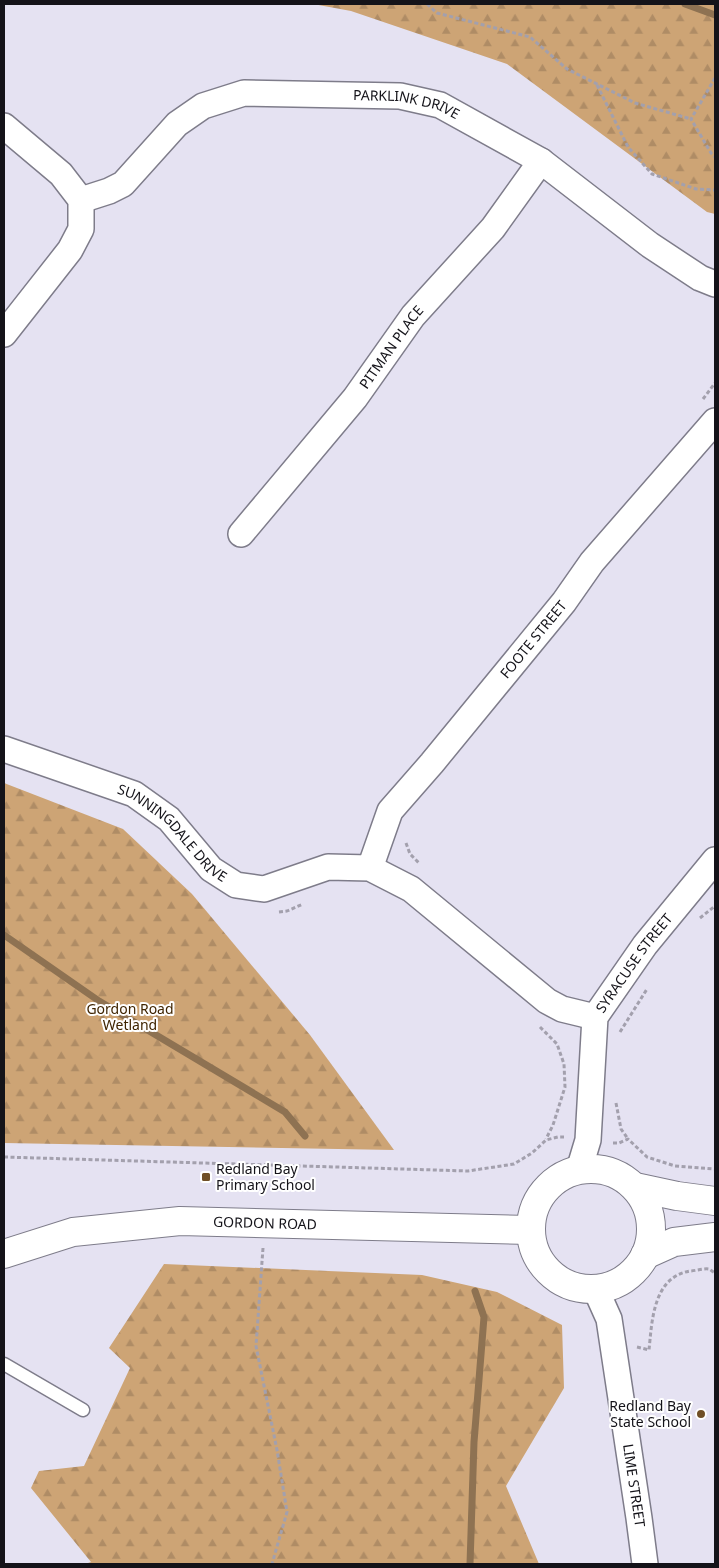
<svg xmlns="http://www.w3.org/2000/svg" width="719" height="1568" viewBox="0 0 719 1568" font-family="'Noto Sans',sans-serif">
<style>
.forest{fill:url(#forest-firs)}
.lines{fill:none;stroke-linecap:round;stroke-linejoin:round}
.stream{stroke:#8e7252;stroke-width:7}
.service-casing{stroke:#7e7c8a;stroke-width:15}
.minor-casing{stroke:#7e7c8a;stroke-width:28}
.tertiary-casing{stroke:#7e7c8a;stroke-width:30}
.path{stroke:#a3a0ad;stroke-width:3;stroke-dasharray:4 2.5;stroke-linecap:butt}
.service{stroke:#fff;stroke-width:12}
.minor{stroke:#fff;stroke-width:25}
.tertiary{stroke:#fff;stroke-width:28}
.poi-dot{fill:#704f26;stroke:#fff;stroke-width:2}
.labels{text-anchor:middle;stroke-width:4;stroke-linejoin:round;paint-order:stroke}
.street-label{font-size:14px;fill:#141319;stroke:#fff}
.park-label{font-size:14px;fill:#3f2400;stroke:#fff}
.poi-label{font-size:14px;fill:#141319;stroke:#fff;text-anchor:start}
</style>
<defs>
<pattern id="forest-firs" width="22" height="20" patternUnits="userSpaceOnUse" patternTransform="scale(1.25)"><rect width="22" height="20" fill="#cda475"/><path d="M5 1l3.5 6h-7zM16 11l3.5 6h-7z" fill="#af8c65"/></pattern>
</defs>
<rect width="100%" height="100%" fill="#e5e2f2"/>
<g class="forest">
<path d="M313,4h402v210l-8,-2 -200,-148 -156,-53z"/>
<path d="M4,783l119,46 69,65 118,141 84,115 -390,-7z"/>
<path d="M164,1264l258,11 75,17 65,33 2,63 -58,98 33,78h-454l6,-2 -60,-74 8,-17 45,-5 46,-98 -21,-20z"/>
</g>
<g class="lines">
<g class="stream">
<path d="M685,4l30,11"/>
<path d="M4,935l95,66 186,111 20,24"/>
<path d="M470,1564l4,-122 10,-125 -9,-26"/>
</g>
<defs>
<path id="service" d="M4,1364l79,46"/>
<g id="minor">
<path d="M4,126l57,48 20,26v29l-11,21 -66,84"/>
<path id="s1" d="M81,200l28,-9 14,-7 54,-60 26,-18 41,-13 156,3 40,9 101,56 109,84 50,33 15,6"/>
<path id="s2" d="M241,534l114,-136 58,-82 80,-88 48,-67"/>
<path id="s3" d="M4,749l130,45 35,25 42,50 25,16 28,4 64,-22 42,1 41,21 136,112 15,8 33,8"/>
<path id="s4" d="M370,868l20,-57 42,-48 132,-161 28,-40 123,-141"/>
<path id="s5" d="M579,1170l9,-30 7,-123 50,-72 70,-85"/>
<path id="s6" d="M596,1290l13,29 30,199 6,46"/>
</g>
<g id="tertiary">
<circle cx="591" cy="1229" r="60"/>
<path d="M635,1187l42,9 38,5"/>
<path id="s7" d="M4,1254l69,-22 107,-11 350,9"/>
<path d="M645,1255l29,-13 41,-5"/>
</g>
</defs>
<use href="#service" class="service-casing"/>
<use href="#minor" class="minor-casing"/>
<use href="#tertiary" class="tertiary-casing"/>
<g class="path">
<path d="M427,4l10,9 93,24 37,32 68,34 56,16"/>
<path d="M715,78l-24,41 20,34 4,4"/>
<path d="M597,85l31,62 24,27 44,15 19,1"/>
<path d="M703,399l12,-16"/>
<path d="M406,843l4,11 10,10"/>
<path d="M279,912l8,-1 16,-7"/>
<path d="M700,918l15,-12"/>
<path d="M540,1027l17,17 7,20 1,23 -12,38 -7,14"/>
<path d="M620,1032l27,-43"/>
<path d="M616,1103l5,26 7,10"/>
<path d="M613,1143h6l9,-4 19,18 28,9 40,3"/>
<path d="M4,1157l464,14 46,-7 18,-11 14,-13 12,-3h6"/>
<path d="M263,1248l-7,98 21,104 10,62 -15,52"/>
<path d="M637,1347l12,3c3,-29 4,-73 41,-79 5,0 14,-3 19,-2 2,1 4,3 6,4"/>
</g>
<use href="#service" class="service"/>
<use href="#minor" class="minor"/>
<use href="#tertiary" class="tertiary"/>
</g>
<g class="poi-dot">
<rect x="201" y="1172" width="10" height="10" rx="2.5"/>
<circle cx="701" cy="1414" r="5"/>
</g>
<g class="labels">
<g class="street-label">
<text dy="5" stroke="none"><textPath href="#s1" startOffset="364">PARKLINK DRIVE</textPath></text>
<text dy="5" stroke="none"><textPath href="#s2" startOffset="240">PITMAN PLACE</textPath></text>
<text dy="5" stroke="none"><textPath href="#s4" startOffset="284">FOOTE STREET</textPath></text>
<text dy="5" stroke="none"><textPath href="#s3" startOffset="192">SUNNINGDALE DRIVE</textPath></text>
<text dy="5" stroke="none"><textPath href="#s5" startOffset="221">SYRACUSE STREET</textPath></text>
<text dy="5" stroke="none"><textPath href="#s7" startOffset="265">GORDON ROAD</textPath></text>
<text dy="5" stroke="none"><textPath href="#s6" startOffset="200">LIME STREET</textPath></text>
</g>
<g class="park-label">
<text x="130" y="1014">Gordon Road<tspan x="130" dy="16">Wetland</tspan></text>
</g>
<g class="poi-label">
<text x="216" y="1174">Redland Bay<tspan x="216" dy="16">Primary School</tspan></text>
<text x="691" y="1411" text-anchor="end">Redland Bay<tspan x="691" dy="16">State School</tspan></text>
</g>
</g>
<rect width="719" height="1568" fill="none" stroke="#141319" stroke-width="10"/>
</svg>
